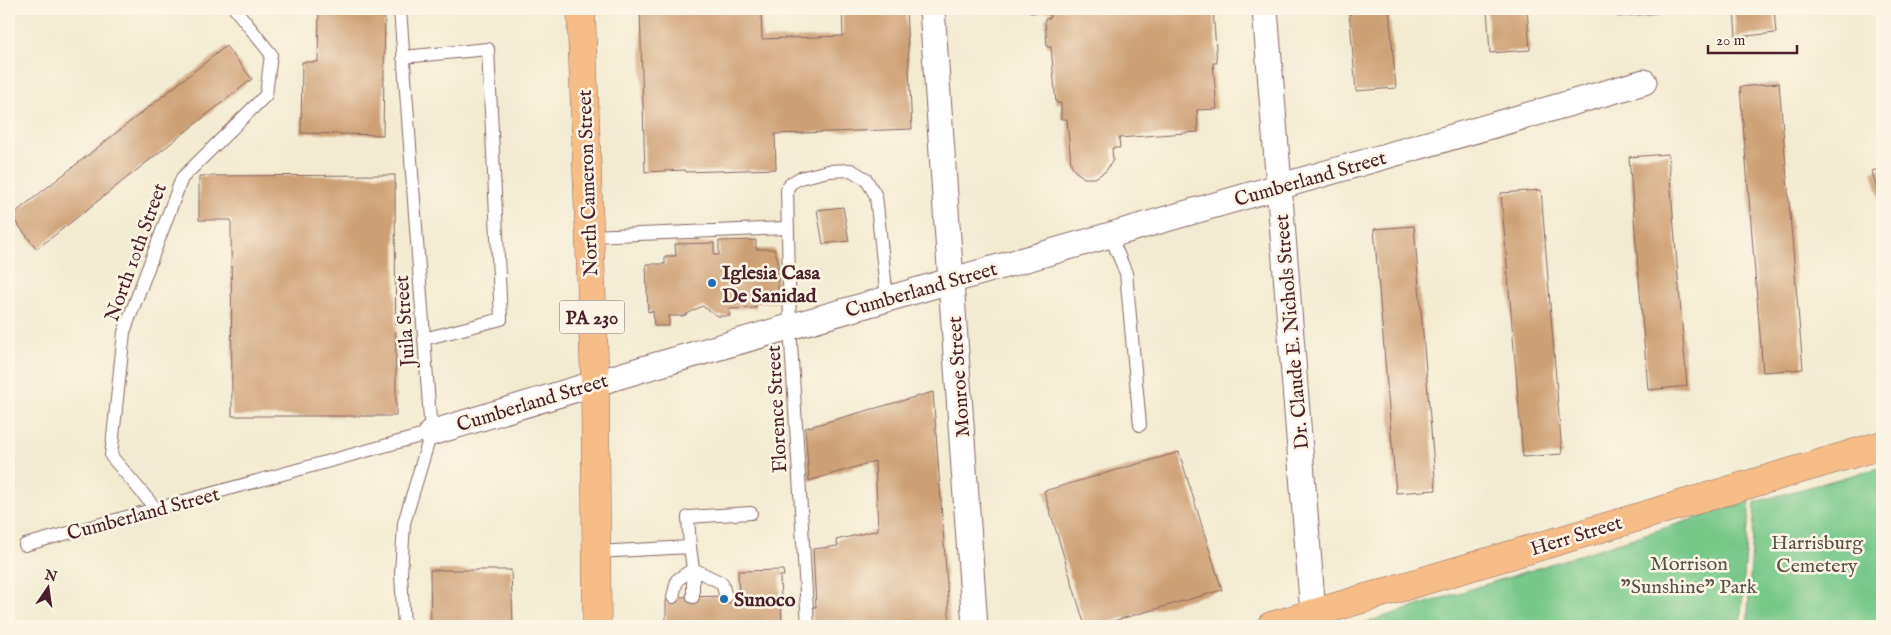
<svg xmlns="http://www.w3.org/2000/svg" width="1891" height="635" viewBox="0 0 1891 635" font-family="'IM FELL English',serif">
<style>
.green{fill:#77c889;stroke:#60745a}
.building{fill:#cea075}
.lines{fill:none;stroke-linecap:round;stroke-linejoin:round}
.lane-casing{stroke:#856665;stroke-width:14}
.street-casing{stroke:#856665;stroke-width:27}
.primary-casing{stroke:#856665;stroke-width:29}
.highway-casing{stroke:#856665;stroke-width:29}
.lane{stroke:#fff;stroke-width:12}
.street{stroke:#fff;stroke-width:25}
.primary{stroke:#f7bd88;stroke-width:28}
.highway{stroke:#f7bd88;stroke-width:28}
.poi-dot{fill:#1f6fb2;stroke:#fcf5e5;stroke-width:2}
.labels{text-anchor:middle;stroke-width:5;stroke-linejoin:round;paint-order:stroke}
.shield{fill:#fcf5e5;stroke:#7f5f63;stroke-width:1}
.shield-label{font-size:19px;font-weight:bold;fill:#4a1f2b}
.street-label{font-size:20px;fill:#4a1f2b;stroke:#fcf5e5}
.poi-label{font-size:20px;font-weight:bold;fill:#4a1f2b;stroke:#fcf5e5;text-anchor:start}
.park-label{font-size:20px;fill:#585247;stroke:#fcf5e5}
</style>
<rect width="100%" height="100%" fill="#fcf5e5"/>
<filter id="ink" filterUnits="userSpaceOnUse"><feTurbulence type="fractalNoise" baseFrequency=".02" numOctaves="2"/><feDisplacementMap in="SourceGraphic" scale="10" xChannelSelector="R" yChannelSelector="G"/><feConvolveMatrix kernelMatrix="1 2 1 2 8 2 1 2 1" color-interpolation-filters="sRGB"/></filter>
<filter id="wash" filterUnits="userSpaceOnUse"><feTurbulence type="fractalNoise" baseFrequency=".0096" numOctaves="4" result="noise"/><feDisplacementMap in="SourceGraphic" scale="20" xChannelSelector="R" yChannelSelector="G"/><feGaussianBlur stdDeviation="1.12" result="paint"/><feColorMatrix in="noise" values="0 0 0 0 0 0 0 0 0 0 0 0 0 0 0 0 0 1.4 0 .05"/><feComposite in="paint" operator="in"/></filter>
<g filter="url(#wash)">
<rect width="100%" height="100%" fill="#f3ebd1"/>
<g class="green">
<path d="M1882,467v159h-135l8,-124z"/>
<path d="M1750,501l-10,125h-386z"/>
</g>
<g id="blocks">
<g class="building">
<path d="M319,9h66l-2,126 -82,-2 1,-71h16z"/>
<path d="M640,9h121l1,30 81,-3 -1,-27h64l6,120 -137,5 1,35 -90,3 -1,-2 -40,2z"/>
<path d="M1029,9h184l4,54h-4l4,46 -20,1 1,22 -79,6 1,10h-8l1,12 -7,11 -11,7h-11l-9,-7 -4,-7 -4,-45h-6v-16h-5l-5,-56h-4l-2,-28 5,-1v-6l-20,1z"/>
<path d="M1349,9h40l7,79 -40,3z"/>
<path d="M1487,9h40l3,41 -40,3z"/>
<path d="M1617,9h40l1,4 -40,4z"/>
<path d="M1734,9h40l2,24 -40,4z"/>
<path d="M226,46l26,33 -215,170 -26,-33z"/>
<path d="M1779,83l24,286 -40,3 -23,-285z"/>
<path d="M1668,154l19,232 -39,4 -19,-233z"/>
<path d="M1882,168v37h-1l-9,-34z"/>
<path d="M395,175l1,241h-164l-1,-196h-32v-44z"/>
<path d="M1541,190l21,264 -39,3 -22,-264z"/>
<path d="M843,207l6,34 -26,3 -6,-34z"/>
<path d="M1414,226l22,264 -40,3 -22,-264z"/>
<path d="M756,240v9h18l4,11v42l-22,1v5l-27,1 1,7h-12l-16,-10 -19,10h-14v10h-15l-1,-15 -5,1 -2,-48h19v-8h11l-1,-12 39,-1v12h5v-14z"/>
<path d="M933,392l17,234h-137l-1,-19h4l-3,-58 25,-3 -2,-6 42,-10 -3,-69 -66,20 -4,-53z"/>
<path d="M1179,452l43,138 -126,36h-11l-41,-135z"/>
<path d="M430,570h81l2,56h-82z"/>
<path d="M783,570l1,6h-4l2,50h-116v-25l2,-4 71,-1 -1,-25z"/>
</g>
</g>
</g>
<g filter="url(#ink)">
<use href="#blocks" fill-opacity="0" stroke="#856665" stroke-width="1"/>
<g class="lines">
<defs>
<g id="lane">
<path d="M400,9l31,424 -27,90 -3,51 3,52"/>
<path d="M403,57l85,-8 13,270 -77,20"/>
<path d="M1110,235l16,38 14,152"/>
<path d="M589,236l198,-8"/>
<path d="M156,509l-45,-53 13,-124 58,-154 84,-83 5,-41 -36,-45"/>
<path d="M25,545l406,-112"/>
<path d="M690,547l-2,-30 63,-4"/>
<path d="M596,552l94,-5 3,22v28"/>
<path d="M673,597l4,-17 16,-11 29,14 4,14"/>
<path d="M808,626l-18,-300 -3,-137 4,-6 9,-5 28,-7 23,-1 15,9 10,17 11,103"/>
</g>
<g id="street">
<path d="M932,9l43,617"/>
<path d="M1265,9l49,617"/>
<path d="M431,433l212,-64 1001,-287"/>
</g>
<path id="primary" d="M1271,626l611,-181"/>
<path id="highway" d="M581,9l14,374 2,243"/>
</defs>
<use href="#lane" class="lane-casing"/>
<use href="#street" class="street-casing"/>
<use href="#primary" class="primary-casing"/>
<use href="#highway" class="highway-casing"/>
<use href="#lane" class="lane"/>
<use href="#street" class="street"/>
<use href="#primary" class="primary"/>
<use href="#highway" class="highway"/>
</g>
</g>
<g class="poi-dot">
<circle cx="712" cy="283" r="5"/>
<circle cx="724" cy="599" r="5"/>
</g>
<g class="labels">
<rect class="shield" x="559.5" y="300.5" width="65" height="33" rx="4"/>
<g class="shield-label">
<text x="592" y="324">PA 230</text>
</g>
<g class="street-label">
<text transform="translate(1310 178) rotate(-16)" y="7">Cumberland Street</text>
<text transform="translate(587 183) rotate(-92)" y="7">North Cameron Street</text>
<text transform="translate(135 252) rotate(-70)" y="7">North 10th Street</text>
<text transform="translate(921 289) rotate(-16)" y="7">Cumberland Street</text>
<text transform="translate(404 321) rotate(-94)" y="7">Juila Street</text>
<text transform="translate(1291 332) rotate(-95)" y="7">Dr. Claude E. Nichols Street</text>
<text transform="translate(958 377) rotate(-94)" y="7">Monroe Street</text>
<text transform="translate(532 402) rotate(-17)" y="7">Cumberland Street</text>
<text transform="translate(776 409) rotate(-93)" y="7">Florence Street</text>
<text transform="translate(143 513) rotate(-15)" y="7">Cumberland Street</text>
<text transform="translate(1576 535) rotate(-17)" y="7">Herr Street</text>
</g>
<g class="poi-label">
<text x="722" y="279">Iglesia Casa<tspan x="722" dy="23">De Sanidad</tspan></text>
<text x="734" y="606">Sunoco</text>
</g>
<g class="park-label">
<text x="1817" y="549">Harrisburg<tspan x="1817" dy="23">Cemetery</tspan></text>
<text x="1689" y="570">Morrison<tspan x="1689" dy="23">"Sunshine" Park</tspan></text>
</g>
</g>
<rect width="1891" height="635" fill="none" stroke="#fcf5e5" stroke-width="30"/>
<g transform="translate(48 588) rotate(13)" stroke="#fcf5e5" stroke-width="4" paint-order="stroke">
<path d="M0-4L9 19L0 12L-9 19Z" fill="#4a1f2b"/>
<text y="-8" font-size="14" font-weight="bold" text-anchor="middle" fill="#4a1f2b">N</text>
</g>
<path d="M1708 45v8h89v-8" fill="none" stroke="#4a1f2b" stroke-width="2.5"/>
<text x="1716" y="45" font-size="15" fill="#4a1f2b" stroke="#fcf5e5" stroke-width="4" paint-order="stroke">20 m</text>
</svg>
